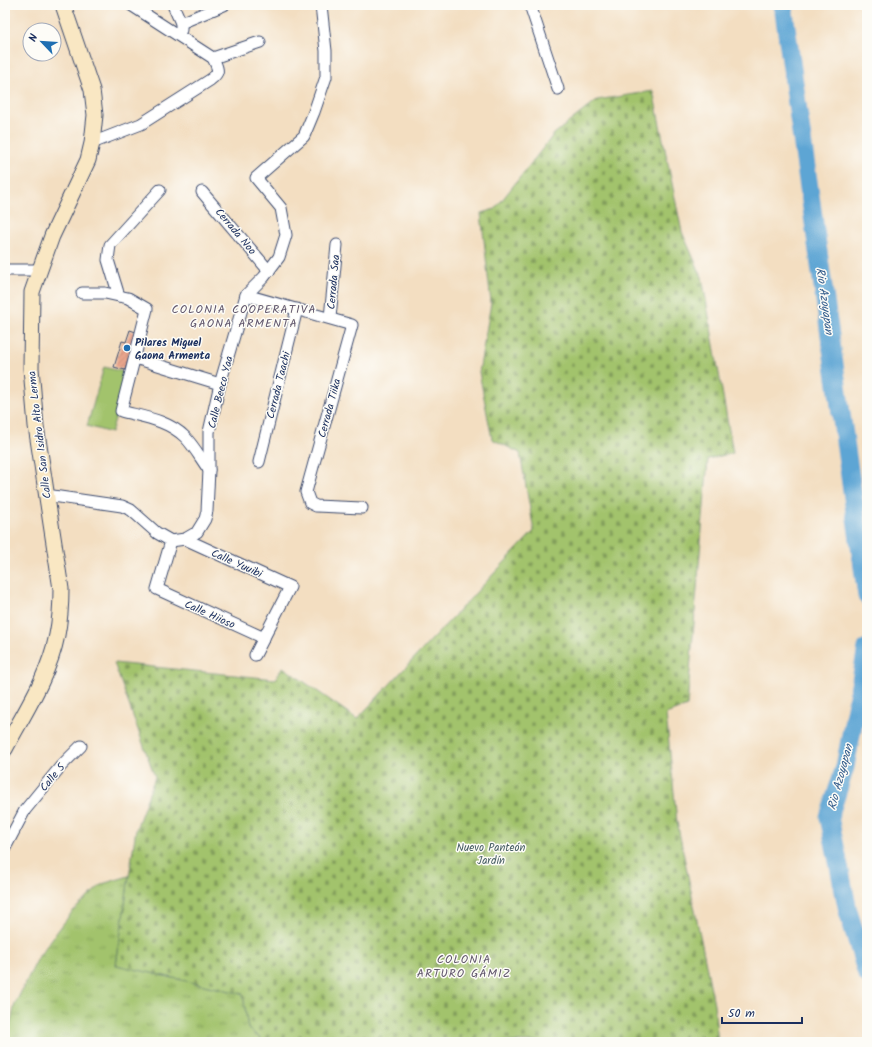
<svg xmlns="http://www.w3.org/2000/svg" width="872" height="1047" viewBox="0 0 872 1047" font-family="Kalam,sans-serif">
<style>
.cemetery{fill:url(#cemetery-stones);stroke:#5e7965}
.park{fill:url(#park-tufts);stroke:#5e7965}
.pitch{fill:#a2c36c;stroke:#5e7965}
.lines{fill:none;stroke-linecap:round;stroke-linejoin:round}
.river{stroke:#5da5d4;stroke-width:19}
.building{fill:url(#building-hatch)}
.street-casing{stroke:#3b496d;stroke-width:13}
.secondary-casing{stroke:#3b496d;stroke-width:17}
.street{stroke:#fff;stroke-width:11}
.secondary{stroke:#f9e7c3;stroke-width:15}
.poi-dot{fill:#1f6fb2;stroke:#fdfcf7;stroke-width:1.5}
.labels{text-anchor:middle;stroke-width:3;stroke-linejoin:round;paint-order:stroke}
.street-label{font-size:11px;fill:#1b2f5e;stroke:#fdfcf7}
.poi-label{font-size:11px;font-weight:bold;fill:#1b2f5e;stroke:#fdfcf7;text-anchor:start}
.park-label{font-size:11px;fill:#445b62;stroke:#fdfcf7}
.water-label{font-size:12px;font-style:italic;fill:#355e8d;stroke:#fdfcf7}
.neighbourhood-label{font-size:12px;letter-spacing:1px;fill:#63596e;stroke:#fdfcf7}
</style>
<defs>
<pattern id="cemetery-stones" width="16" height="16" patternUnits="userSpaceOnUse"><rect width="16" height="16" fill="#a2c36c"/><path d="M2 7V4a2 2 0 0 1 4 0v3zM10 15v-3a2 2 0 0 1 4 0v3z" fill="#839f5c"/></pattern>
<pattern id="park-tufts" width="24" height="20" patternUnits="userSpaceOnUse"><rect width="24" height="20" fill="#a2c36c"/><path d="M3 7l-1-3M5 7V3M7 7l1-3M15 17l-1-3M17 17v-4M19 17l1-3" fill="none" stroke="#839f5c"/></pattern>
<pattern id="building-hatch" width="6" height="6" patternUnits="userSpaceOnUse"><rect width="6" height="6" fill="#eaa68d"/><path d="M-1 1l2-2M0 6l6-6M5 7l2-2" fill="none" stroke="#bd8876"/></pattern>
</defs>
<rect width="100%" height="100%" fill="#fdfcf7"/>
<filter id="ink" filterUnits="userSpaceOnUse"><feTurbulence type="fractalNoise" baseFrequency=".025" numOctaves="2"/><feDisplacementMap in="SourceGraphic" scale="8" xChannelSelector="R" yChannelSelector="G"/><feConvolveMatrix kernelMatrix="1 2 1 2 8 2 1 2 1" color-interpolation-filters="sRGB"/></filter>
<filter id="wash" filterUnits="userSpaceOnUse"><feTurbulence type="fractalNoise" baseFrequency=".012" numOctaves="4" result="noise"/><feDisplacementMap in="SourceGraphic" scale="16" xChannelSelector="R" yChannelSelector="G"/><feGaussianBlur stdDeviation="0.9" result="paint"/><feColorMatrix in="noise" values="0 0 0 0 0 0 0 0 0 0 0 0 0 0 0 0 0 1.4 0 .05"/><feComposite in="paint" operator="in"/></filter>
<g filter="url(#wash)">
<rect width="100%" height="100%" fill="#f3dec1"/>
<path class="cemetery" d="M653,91l29,141 20,45 31,176 -25,6 -21,247 -21,8 11,108 37,182 4,38h-453l-17,-13 -5,-35 -127,-29 20,-136 19,-52 -41,-114 161,16 8,-12 74,52 177,-188 -14,-78 -28,-14 -13,-67 12,-69 -10,-90 14,-4 59,-75 43,-34z"/>
<path class="park" d="M129,876l-13,89 127,29 5,35 17,13h-259l9,-38 24,-48 33,-44 30,-28z"/>
<path class="pitch" d="M104,367l24,6 -17,60 -24,-7z"/>
<g class="lines">
<g class="river">
<path d="M783,5l84,591"/>
<path d="M867,648l-22,119 -16,50 19,94 19,63"/>
</g>
</g>
<g id="blocks">
<path class="building" d="M130,330l9,3 -6,11 -8,26 -11,-3 8,-26 4,1z"/>
</g>
</g>
<g filter="url(#ink)">
<use href="#blocks" fill-opacity="0" stroke="#3b496d" stroke-width="1"/>
<g class="lines">
<defs>
<g id="street">
<path d="M173,5l8,18v7"/>
<path d="M530,5l28,84"/>
<path d="M181,23l43,-18"/>
<path d="M213,58l47,-16"/>
<path d="M92,143l49,-19 69,-44c11,-8 8,-11 3,-22l-82,-53"/>
<path d="M202,192l67,79"/>
<path d="M5,270h35"/>
<path d="M82,293h23l23,5 19,11 -26,102c22,6 47,9 64,26 9,9 16,22 24,33"/>
<path d="M246,295l106,30 -46,167 4,11 6,3 46,2"/>
<path d="M119,296l-11,-36 2,-15 50,-55"/>
<path d="M330,318l7,-73"/>
<path d="M135,358l85,26"/>
<path d="M259,462l38,-153"/>
<path d="M46,495l76,11 9,4 26,23 14,8"/>
<path d="M185,539l105,48 -35,68"/>
<path d="M171,541l14,-2 12,-7 8,-13 2,-8 2,-41v-38l11,-48 26,-89 18,-18 15,-20 7,-22 -5,-27 -25,-30 48,-42 10,-24 12,-35v-26l-5,-46"/>
<path d="M171,541l-14,48 107,49"/>
<path d="M5,848l20,-38 36,-44 20,-20"/>
</g>
<path id="secondary" d="M5,749c19,-36 44,-73 52,-114 3,-15 4,-30 4,-46l-25,-163 -5,-58 1,-76 20,-56 36,-76 4,-17 3,-28 -3,-25 -29,-85"/>
</defs>
<use href="#street" class="street-casing"/>
<use href="#secondary" class="secondary-casing"/>
<use href="#street" class="street"/>
<use href="#secondary" class="secondary"/>
</g>
</g>
<circle class="poi-dot" cx="127" cy="348" r="4"/>
<g class="labels">
<g class="street-label">
<text transform="translate(236 231) rotate(50)" y="4">Cerrada Noo</text>
<text transform="translate(333 282) rotate(-85)" y="4">Cerrada Saa</text>
<text transform="translate(278 385) rotate(-76)" y="4">Cerrada Taachi</text>
<text transform="translate(220 392) rotate(-76)" y="4">Calle Beeco Yaa</text>
<text transform="translate(329 408) rotate(-75)" y="4">Cerrada Tiika</text>
<text transform="translate(39 435) rotate(-97)" y="4">Calle San Isidro Alto Lerma</text>
<text transform="translate(237 563) rotate(24)" y="4">Calle Yuuibi</text>
<text transform="translate(210 614) rotate(24)" y="4">Calle Hiioso</text>
<text transform="translate(52 777) rotate(-50)" y="4">Calle 5</text>
</g>
<g class="poi-label">
<text x="135" y="346">Pilares Miguel<tspan x="135" dy="13">Gaona Armenta</tspan></text>
</g>
<g class="park-label">
<text x="491" y="851">Nuevo Panteón<tspan x="491" dy="13">Jardín</tspan></text>
</g>
<g class="water-label">
<text transform="translate(825 301) rotate(82)" y="4">Rio Azoyapan</text>
<text transform="translate(840 777) rotate(-75)" y="4">Rio Azoyapan</text>
</g>
<g class="neighbourhood-label">
<text x="244" y="313">COLONIA COOPERATIVA<tspan x="244" dy="14">GAONA ARMENTA</tspan></text>
<text x="464" y="963">COLONIA<tspan x="464" dy="14">ARTURO GÁMIZ</tspan></text>
</g>
</g>
<rect width="872" height="1047" fill="none" stroke="#fdfcf7" stroke-width="20"/>
<g transform="translate(42 42) rotate(295)"><circle r="19" fill="#fdfcf7" stroke="#a3aaba"/>
<path d="M0-3L7 15L0 10L-7 15Z" fill="#1f6fb2"/>
<text y="-6" font-size="11" font-weight="bold" text-anchor="middle" fill="#1b2f5e">N</text>
</g>
<path d="M722 1017v6h80v-6" fill="none" stroke="#1b2f5e" stroke-width="2"/>
<text x="728" y="1017" font-size="12" fill="#1b2f5e" stroke="#fdfcf7" stroke-width="3" paint-order="stroke">50 m</text>
</svg>
